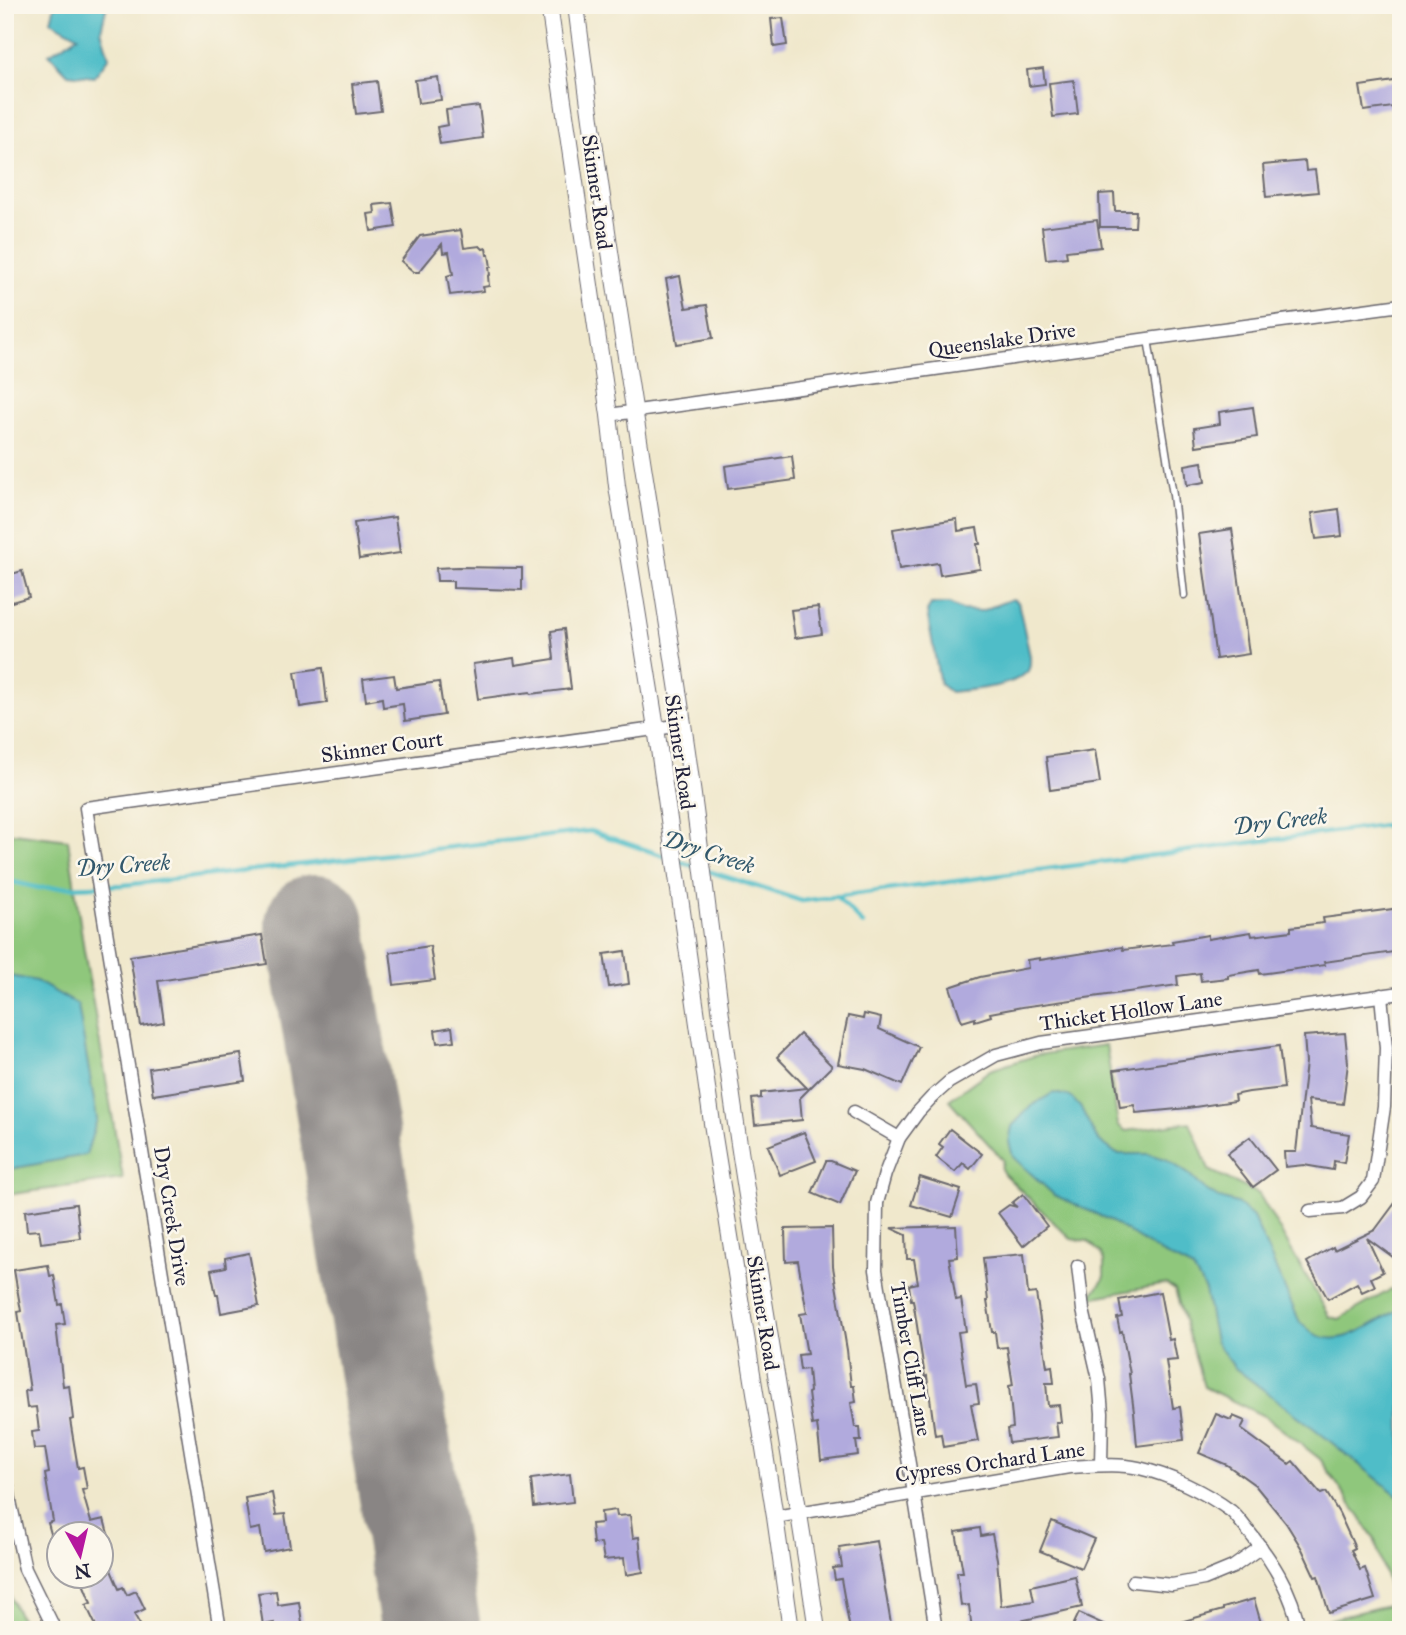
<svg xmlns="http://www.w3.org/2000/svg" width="1406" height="1635" viewBox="0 0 1406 1635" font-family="'IM FELL Great Primer',serif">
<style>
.green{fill:#8fc77b;stroke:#58745b;stroke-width:2}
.water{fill:#4fbdc8;stroke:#387082;stroke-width:2}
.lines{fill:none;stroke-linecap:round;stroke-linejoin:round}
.stream{stroke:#4fbdc8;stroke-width:4.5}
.runway{stroke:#898584;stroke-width:100}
.building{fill:#b1aadd}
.service-casing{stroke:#6a676e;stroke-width:9}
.minor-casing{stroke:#6a676e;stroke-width:15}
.tertiary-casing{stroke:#6a676e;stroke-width:18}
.service{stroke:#fff;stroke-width:6}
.minor{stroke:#fff;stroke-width:12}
.tertiary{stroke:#fff;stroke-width:16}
.labels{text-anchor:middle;stroke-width:5;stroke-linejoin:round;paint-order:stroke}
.street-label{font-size:21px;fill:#22223b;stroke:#fbf7ec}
.water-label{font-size:23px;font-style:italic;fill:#32586c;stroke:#fbf7ec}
</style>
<rect width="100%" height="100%" fill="#fbf7ec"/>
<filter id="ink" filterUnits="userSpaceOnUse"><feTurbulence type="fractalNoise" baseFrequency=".0143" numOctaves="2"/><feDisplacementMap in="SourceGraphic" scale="14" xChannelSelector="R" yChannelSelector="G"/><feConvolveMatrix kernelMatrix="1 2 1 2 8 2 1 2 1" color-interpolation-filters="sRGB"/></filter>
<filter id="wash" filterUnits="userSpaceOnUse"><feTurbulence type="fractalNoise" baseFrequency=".00686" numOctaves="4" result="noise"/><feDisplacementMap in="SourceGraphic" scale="28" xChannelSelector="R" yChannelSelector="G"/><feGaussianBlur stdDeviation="1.57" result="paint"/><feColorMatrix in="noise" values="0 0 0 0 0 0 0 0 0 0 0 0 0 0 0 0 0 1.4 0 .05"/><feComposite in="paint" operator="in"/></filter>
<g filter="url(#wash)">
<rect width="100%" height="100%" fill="#f0e8cc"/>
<g class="green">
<path d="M5,832l63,8 16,110 39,229 -118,16z"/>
<path d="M1106,1045l12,80 8,6 64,-9 19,48 50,24 71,123 9,2 62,-35v340l-47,6h-49l-1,-4 84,-21 4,-8 -18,-59 -54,-79 -54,-42 -62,-30 -29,-97 -9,-6 -77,14 15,-19v-18l-3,-8 -13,-12 -17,-2 -67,-65 -3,-5 2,-9 -54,-60 41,-30 47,-15z"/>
<path d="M5,1584l12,27 10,19h-22z"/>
</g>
<g class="water">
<path d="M55,5h52l-6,25 8,27 -15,20 -26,-3 -19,-20 29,-18 -27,-15z"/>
<path d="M1012,599l6,3 12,54c0,6 1,12 -3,16 -16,16 -57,18 -77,20l-10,-8 -13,-72 4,-8h18l13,6 19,1z"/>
<path d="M5,975l31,6 42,24 19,114 -11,36 -81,15z"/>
<path d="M1053,1093l17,3 11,12 16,31 20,15h31l18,5 24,16 13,13 16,10 18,5 16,14 47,106c5,3 9,7 13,10 31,18 61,-13 88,-24v189l-90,-72 -76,-58 -20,-27 -10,-51 -12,-21 -30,-15 -56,-35 -53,-24 -41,-38 -4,-15 3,-16 19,-20z"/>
</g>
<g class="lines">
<g class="stream">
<path d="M678,861l22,7"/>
<path d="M708,871l94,30 599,-78"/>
<path d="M5,880l34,8 85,-3 466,-54 80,27"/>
<path d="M836,896l27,28"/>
</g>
<path class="runway" d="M315,924l116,706"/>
</g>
<g id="blocks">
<g class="building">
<path d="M783,18l4,27 -13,2 -3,-28z"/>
<path d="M1043,68l2,16 -16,2 -2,-16z"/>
<path d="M438,77l3,23 -23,3 -3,-23z"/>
<path d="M1074,80l4,34 -25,3 -4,-34z"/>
<path d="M1401,80v26l-37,5 -4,-25z"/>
<path d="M377,81l4,30 -25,3 -4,-30z"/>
<path d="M479,106l4,32 -43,6 -3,-17 11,-2 -2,-15z"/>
<path d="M1305,161l1,10 9,-1 3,22 -52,5 -3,-32z"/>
<path d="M1114,193l1,18h21l-1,16h-35l-1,-33z"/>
<path d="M392,203l4,24 -25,4 -3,-17 7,-1 -1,-8z"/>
<path d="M1097,220l4,27 -35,4 1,6 -21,2 -4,-32z"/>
<path d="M461,230l3,18 16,-2 3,3 3,-1 1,7h2l2,12h-2l1,8 -2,1 1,10 -6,1 1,4 -34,4 -3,-19 6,-2 -4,-22 -6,1 -1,-9 -23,28h-5l-13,-11 19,-25z"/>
<path d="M680,276l6,32 21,-3 6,33 -36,6 -11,-65z"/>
<path d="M1253,407l4,30 -61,9 -2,-18 26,-4 -1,-12z"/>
<path d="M792,456l3,24 -67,9 -3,-23z"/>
<path d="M1202,462l3,20 -18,3 -2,-20z"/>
<path d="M1339,509l3,27 -26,3 -4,-26z"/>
<path d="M395,517l5,36 -41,6 -5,-36z"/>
<path d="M957,519l1,12 19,-3 3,16h-3l3,25 -40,6 -2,-12 -39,6 -6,-40z"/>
<path d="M1232,529l17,125 -33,5 -17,-125z"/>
<path d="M458,567l64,1v22l-69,-2v-7h-16l-1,-13z"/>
<path d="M22,571l7,26 -24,7v-28z"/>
<path d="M818,607l4,27 -27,4 -4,-28z"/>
<path d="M564,629l7,60 -40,5 -1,-2 -52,7 -5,-35 41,-6 1,7 39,-6 -3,-28z"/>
<path d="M323,668l4,35 -27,4 -5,-35z"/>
<path d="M394,675l2,13 43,-6 5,33 -39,6 -2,-17 -20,3 -1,-9 -16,3 -3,-22z"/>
<path d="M1095,750l5,33 -50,7 -4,-33z"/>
<path d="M1401,908v43l-77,11 1,3 -65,9 -1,-4 -31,5v3l-27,3 -1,-8 -23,3 1,9 -156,22 -32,6 1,3 -16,5v-3l-13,4 -12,-35 30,-10 48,-9 -1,-8 13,-2v2l82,-13 1,3 50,-6 -1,-3 36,-6v4l43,-7 1,4 39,-5v-4l33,-4 -1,-5z"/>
<path d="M262,935l5,29 -109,17 6,41 -23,4 -11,-70z"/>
<path d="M430,946l5,34 -41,5 -4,-33z"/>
<path d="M625,951l4,33 -20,3 -5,-33z"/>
<path d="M864,1014l17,4 -2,11 40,18 -17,38 -37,-16 -27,-5 10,-48 15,3z"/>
<path d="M452,1027l2,14 -17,2 -2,-13z"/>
<path d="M1345,1033l3,30 -5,41 -35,-4 3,28 38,6 -5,29 -10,-2 -1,9 -29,-5 -19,2 -1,-15h12l10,-90 -2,-26z"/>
<path d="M800,1034l32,32 -32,32 2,22 -47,5 -3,-26 9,-1v-5l46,-5 -30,-31z"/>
<path d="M1279,1046l5,42 -35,4 -15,3 1,6 -47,7 -52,5 -2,-8 -14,2 -6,-37z"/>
<path d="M241,1054l4,27 -92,14 -4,-27z"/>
<path d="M950,1129l32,25 -12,15 -7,-6 -8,9 -19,-15 7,-10 -4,-3z"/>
<path d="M804,1132l12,29 -36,14 -12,-29z"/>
<path d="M1250,1137l26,33 -23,17 -26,-33z"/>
<path d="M826,1161h5l24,10 -15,34 -28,-12z"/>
<path d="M920,1177l41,13 -9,27 -41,-12z"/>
<path d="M1023,1194l24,32 -24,20 -25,-33 11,-8 8,2 -5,-4z"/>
<path d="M1401,1195v68l-34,-25 16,34 -12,6 4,8 -13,6 -5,-9 -29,16 -21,-37 26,-15 1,3 41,-20z"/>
<path d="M76,1204l4,34 -39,5 -2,-13 -12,1 -2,-20z"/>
<path d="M956,1226l2,31 -9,1 7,42 5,-1 5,32 -8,1 8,53 10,-1 3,19 -8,1 7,37 -35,6 -2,-13 -6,1 -8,-59 -2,1 -12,-77h-2l-2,-15 9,-2 -4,-24h-7l-1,-24 -15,-7z"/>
<path d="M832,1228l1,39 14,83 4,36h3l2,16 -5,1 4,24h5l1,14h-5l2,14 -37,5 -4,-36 -5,1 -4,-32 2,-1 -2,-23 -8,1 -2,-15 9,-1 -7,-40 7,-1 -9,-52 -12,1 -1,-33z"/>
<path d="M249,1253l10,53 -38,7 -3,-18h-2l-5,-25 15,-3 -1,-9z"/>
<path d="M1024,1254l4,40 8,-1 11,74 5,-1 2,17h-8l2,23 11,-1 2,17h-5l2,15 -49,6 -2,-14 6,-1 -4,-42 4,-1 -6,-38 -10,1 -2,-16h-3l-5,-31h1l-5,-43z"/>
<path d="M48,1265l2,11 4,-1 5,30 3,-1 3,20 -9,1 7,61 6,-1 4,34 -3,1 8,48 5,-1 4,22 -5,1 9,32 13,-3 4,15h-57l-3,-11 5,-2 -8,-47 4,-1 -4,-25 -11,1 -2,-17 7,-1 -3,-24 -9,1 -2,-17 5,-1 -12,-78 3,-1 -7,-41z"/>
<path d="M1160,1292l9,48 4,-1 4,21 -11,1 7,47 7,-1 4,33 -47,6 -3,-34 -5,-38h1l-8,-43 -2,1 -3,-14 5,-1 -3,-17z"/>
<path d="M1216,1414l15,6 2,-4 12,5 -4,8 48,35 4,-3 28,33 5,-2 13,21 16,35 -4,2 9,20 5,-2 10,31 -46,14 -11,-37 -3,1 -13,-28 -16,-26 -31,-38 -28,-20 -28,-12z"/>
<path d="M570,1474l3,28 -39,5 -3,-28z"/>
<path d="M272,1493l4,22 9,-1 5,33 -26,5 -4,-24 -10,2 -5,-32z"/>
<path d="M616,1510l1,6 13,-1 3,23 6,-1 4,35 -17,3 -2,-17 -20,2 -3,-17 -8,1 -2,-20 11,-1 -1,-11z"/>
<path d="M1052,1521l42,18 -13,29 -41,-17z"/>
<path d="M980,1528l1,8 11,-2 5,25 4,47 33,-5 -3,-15 44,-10 7,31 -62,14 1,9h-49l-3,-25 -8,1 -4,-34h6l-7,-40z"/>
<path d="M877,1541l15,89h-42l-9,-51 -6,1 -2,-12 9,-1 -3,-20z"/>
<path d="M102,1549l17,40 4,-2 4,8 9,-4 9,18 -11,5 9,16h-45l-12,-25 5,-2 -11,-27h22z"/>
<path d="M276,1591l2,14 21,-3 4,28h-28l-1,-7 -11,2 -5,-32z"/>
<path d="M1254,1599l9,31h-97v-4l57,-16v-2z"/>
<path d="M1079,1613l37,17h-45z"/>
</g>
</g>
</g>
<g filter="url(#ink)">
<use href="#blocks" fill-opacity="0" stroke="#6a676e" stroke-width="2"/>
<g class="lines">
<defs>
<path id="service" d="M1148,339l25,156 11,100"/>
<g id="minor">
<path d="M609,415l539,-76 253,-34"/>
<path d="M854,1112l45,26"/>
<path d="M1310,1211l33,-3 18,-11 12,-16 11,-74 2,-59 -5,-53"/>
<path d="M1078,1266l5,44 16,69 3,34 -1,52"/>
<path d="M5,1469l6,37 14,63 30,61"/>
<path d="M775,1517l294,-50c23,-1 48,-4 70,1 31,7 66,24 92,43 5,4 9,10 14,16 24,29 48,64 54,103"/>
<path d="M1133,1581l39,4 32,-6 29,-12 28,-20"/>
<path d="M220,1630l-134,-822 597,-83"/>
<path d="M936,1630l-22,-137 -38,-223 1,-67 8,-29 14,-36 19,-26 14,-15 17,-15 47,-27 45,-12 360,-50"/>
</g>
<g id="tertiary">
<path d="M549,5l60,410 8,71 39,242 57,402 62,387 16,113"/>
<path d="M576,5c30,241 71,479 107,719 20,133 33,267 53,400 25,169 56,337 81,506"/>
</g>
</defs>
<use href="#service" class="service-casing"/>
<use href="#minor" class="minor-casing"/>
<use href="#tertiary" class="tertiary-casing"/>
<use href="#service" class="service"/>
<use href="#minor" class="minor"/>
<use href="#tertiary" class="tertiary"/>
</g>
</g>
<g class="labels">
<g class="street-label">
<text transform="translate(597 192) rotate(82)" y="7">Skinner Road</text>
<text transform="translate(1002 340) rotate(-8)" y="7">Queenslake Drive</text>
<text transform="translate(382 747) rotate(-8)" y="7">Skinner Court</text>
<text transform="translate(680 752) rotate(82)" y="7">Skinner Road</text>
<text transform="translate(1131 1011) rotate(-8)" y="7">Thicket Hollow Lane</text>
<text transform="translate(172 1216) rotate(81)" y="7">Dry Creek Drive</text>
<text transform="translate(763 1313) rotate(81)" y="7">Skinner Road</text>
<text transform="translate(911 1359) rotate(80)" y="7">Timber Cliff Lane</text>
<text transform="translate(990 1462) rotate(-8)" y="7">Cypress Orchard Lane</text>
</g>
<g class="water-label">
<text transform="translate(1280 821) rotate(-7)" y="8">Dry Creek</text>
<text transform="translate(709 852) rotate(18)" y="8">Dry Creek</text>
<text transform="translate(123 865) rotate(-4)" y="8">Dry Creek</text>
</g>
</g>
<rect width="1406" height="1635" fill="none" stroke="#fbf7ec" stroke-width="28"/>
<g transform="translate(80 1555) rotate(172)"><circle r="33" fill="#fbf7ec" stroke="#a4a2a5" stroke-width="2"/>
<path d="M0-5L12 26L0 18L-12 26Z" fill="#b5179e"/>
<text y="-10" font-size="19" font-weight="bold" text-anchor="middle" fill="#22223b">N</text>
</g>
</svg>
